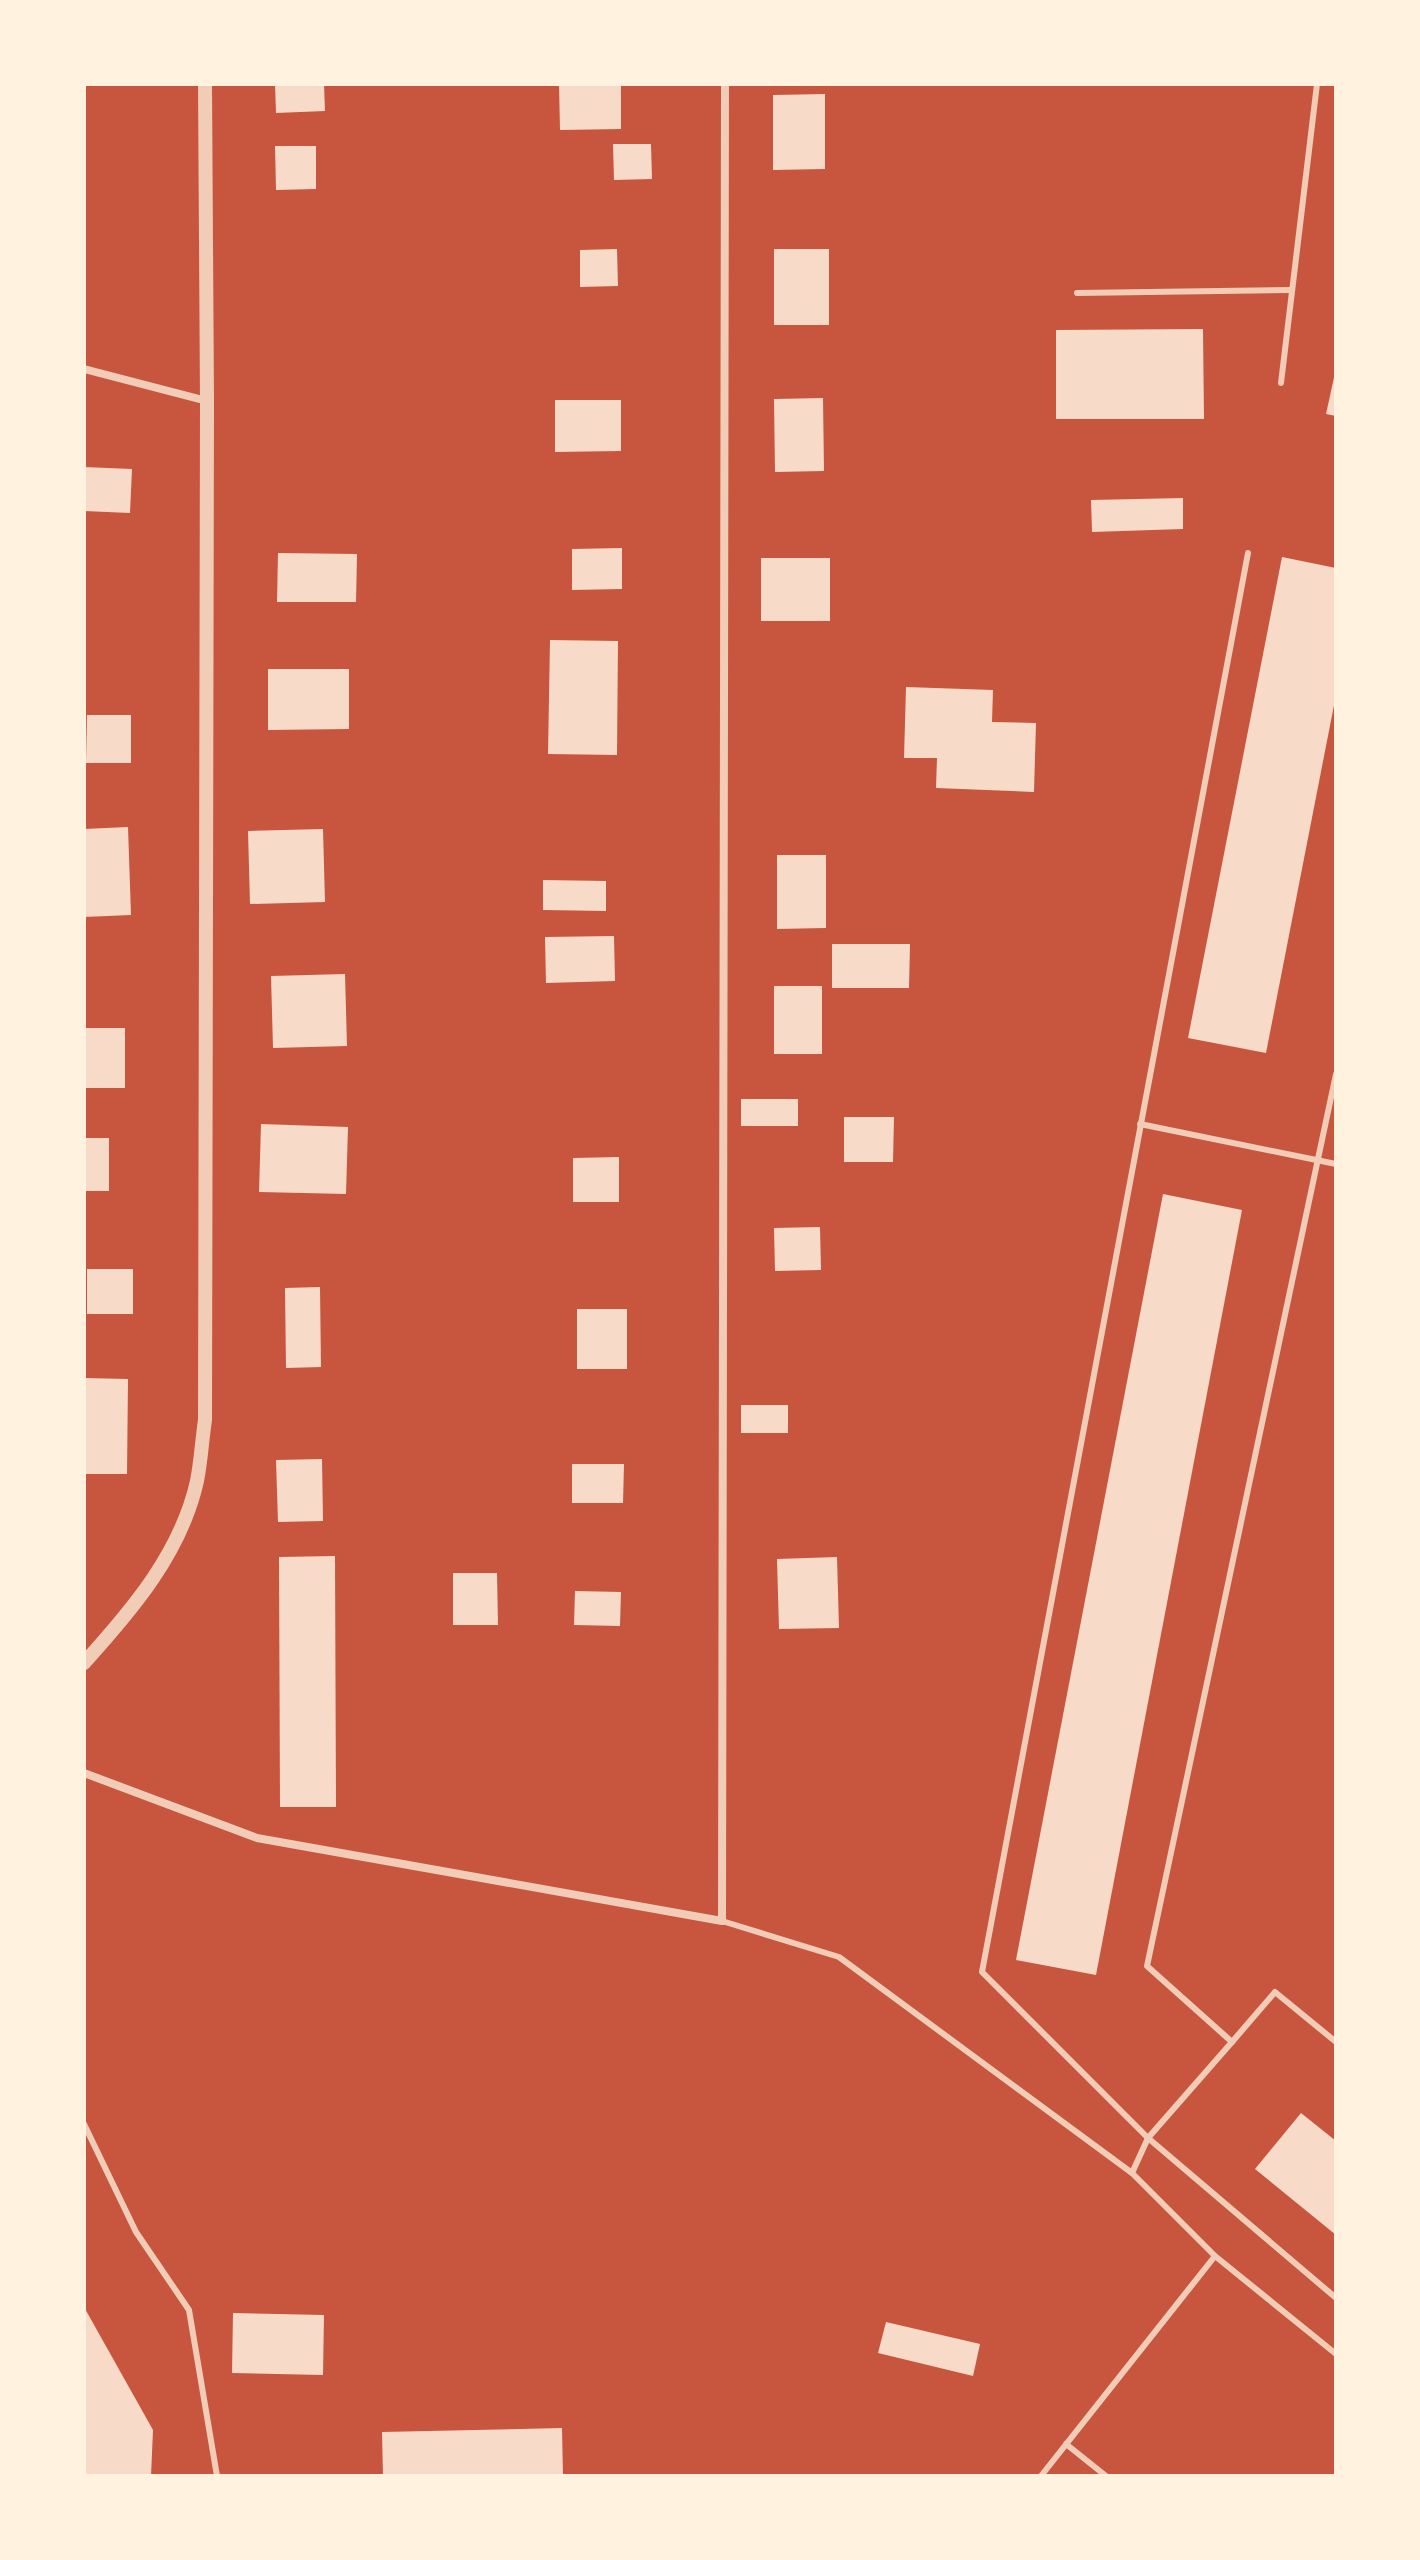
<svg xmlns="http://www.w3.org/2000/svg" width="1420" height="2560" viewBox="0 0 1420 2560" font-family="Georgia,serif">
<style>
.building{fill:#f7dbc8}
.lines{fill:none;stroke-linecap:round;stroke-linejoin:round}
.service{stroke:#f1ccb7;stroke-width:6}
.minor{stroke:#f1ccb7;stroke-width:8}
.tertiary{stroke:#f1ccb7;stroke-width:14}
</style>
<rect width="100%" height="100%" fill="#c8553d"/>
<g class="building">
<path d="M275,84h49l1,27 -49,2z"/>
<path d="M559,84h62v45l-61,1z"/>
<path d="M825,94v75l-52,1v-75z"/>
<path d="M613,144h38l1,35 -38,1z"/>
<path d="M275,146h41v43l-40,1z"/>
<path d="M617,249l1,37 -38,1v-37z"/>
<rect x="774" y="249" width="55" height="76"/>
<path d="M1203,329l1,90h-148v-89z"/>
<path d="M1335,373h1v43l-10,-2z"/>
<path d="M823,398l1,73 -49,1 -1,-73z"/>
<path d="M555,400h66v51l-66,1z"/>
<path d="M84,467l48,2 -2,44 -46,-2z"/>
<path d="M1183,498v31l-91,3 -1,-32z"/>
<path d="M622,548v41l-50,1v-41z"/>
<path d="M278,553l79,1 -1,48h-79z"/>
<path d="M1282,557l54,11v127l-70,358 -78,-15z"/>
<rect x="761" y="558" width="69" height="63"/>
<path d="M550,640l68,1 -1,114 -69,-1z"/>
<path d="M268,669h81v60l-81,1z"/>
<path d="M906,687l87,3 -1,32 44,1 -2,69 -98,-4 1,-30h-33z"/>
<path d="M87,715h44v48h-45z"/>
<path d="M128,827l3,88 -47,2v-88z"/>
<path d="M323,829l2,73 -75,2 -2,-73z"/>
<path d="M777,855h49v73l-49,1z"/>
<path d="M543,880l63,1v30l-63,-1z"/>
<path d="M614,936l1,45 -69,2 -1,-46z"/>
<path d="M832,944h78l-1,44h-77z"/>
<path d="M345,974l2,72 -74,2 -2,-72z"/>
<rect x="774" y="986" width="48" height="68"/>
<rect x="84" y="1028" width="41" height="60"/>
<rect x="741" y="1099" width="57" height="27"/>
<path d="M844,1117h50l-1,45h-49z"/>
<path d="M261,1124l87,3 -2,67 -87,-2z"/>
<rect x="84" y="1138" width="25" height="53"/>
<path d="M619,1157v45h-46v-44z"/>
<path d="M1163,1194l79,16 -146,765 -80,-15z"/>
<path d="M820,1227l1,43 -46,1 -1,-43z"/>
<rect x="87" y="1269" width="46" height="45"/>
<path d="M320,1287l1,80 -35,1 -1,-80z"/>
<rect x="577" y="1309" width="50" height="60"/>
<path d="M84,1378l44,1 -1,95h-43z"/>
<rect x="741" y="1405" width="47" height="28"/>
<path d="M322,1459l1,62 -45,1 -2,-62z"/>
<path d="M572,1464h52l-1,39h-51z"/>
<path d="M335,1556l1,251h-56l-1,-250z"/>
<path d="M837,1557l2,71 -60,1 -2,-70z"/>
<path d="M453,1573h44l1,52h-45z"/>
<path d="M575,1591l46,1 -1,34 -46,-1z"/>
<path d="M1301,2113l35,28v94l-81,-66z"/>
<path d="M84,2307l69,123 -2,46h-67z"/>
<path d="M233,2313l91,2 -1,60 -91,-2z"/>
<path d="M886,2322l94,22 -7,32 -95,-23z"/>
<path d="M562,2428l1,48h-180l-1,-44z"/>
</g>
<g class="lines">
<g class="service">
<path d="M1077,293l215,-3"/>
<path d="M1281,383l36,-299"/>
<path d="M1248,553l-266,1419 166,166 188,160"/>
<path d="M1140,1124l196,40"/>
<path d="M722,1921l117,36 293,216 83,83 -174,220"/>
<path d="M1232,2042l43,-50 61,50"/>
<path d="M84,2124l52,108 53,78 28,166"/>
<path d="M1132,2173l16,-35 84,-96 -85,-76 189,-892"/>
<path d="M1215,2256l121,98"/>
<path d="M1066,2444l40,32"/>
</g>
<g class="minor">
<path d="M84,369l123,32"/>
<path d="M84,1773l173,65 465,83 3,-1837"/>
</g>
<path class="tertiary" d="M84,1663c48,-53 97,-110 113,-182 4,-20 5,-41 8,-61l2,-1019 -2,-317"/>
</g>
<rect width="1420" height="2560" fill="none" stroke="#fff3e0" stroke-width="172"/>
</svg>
